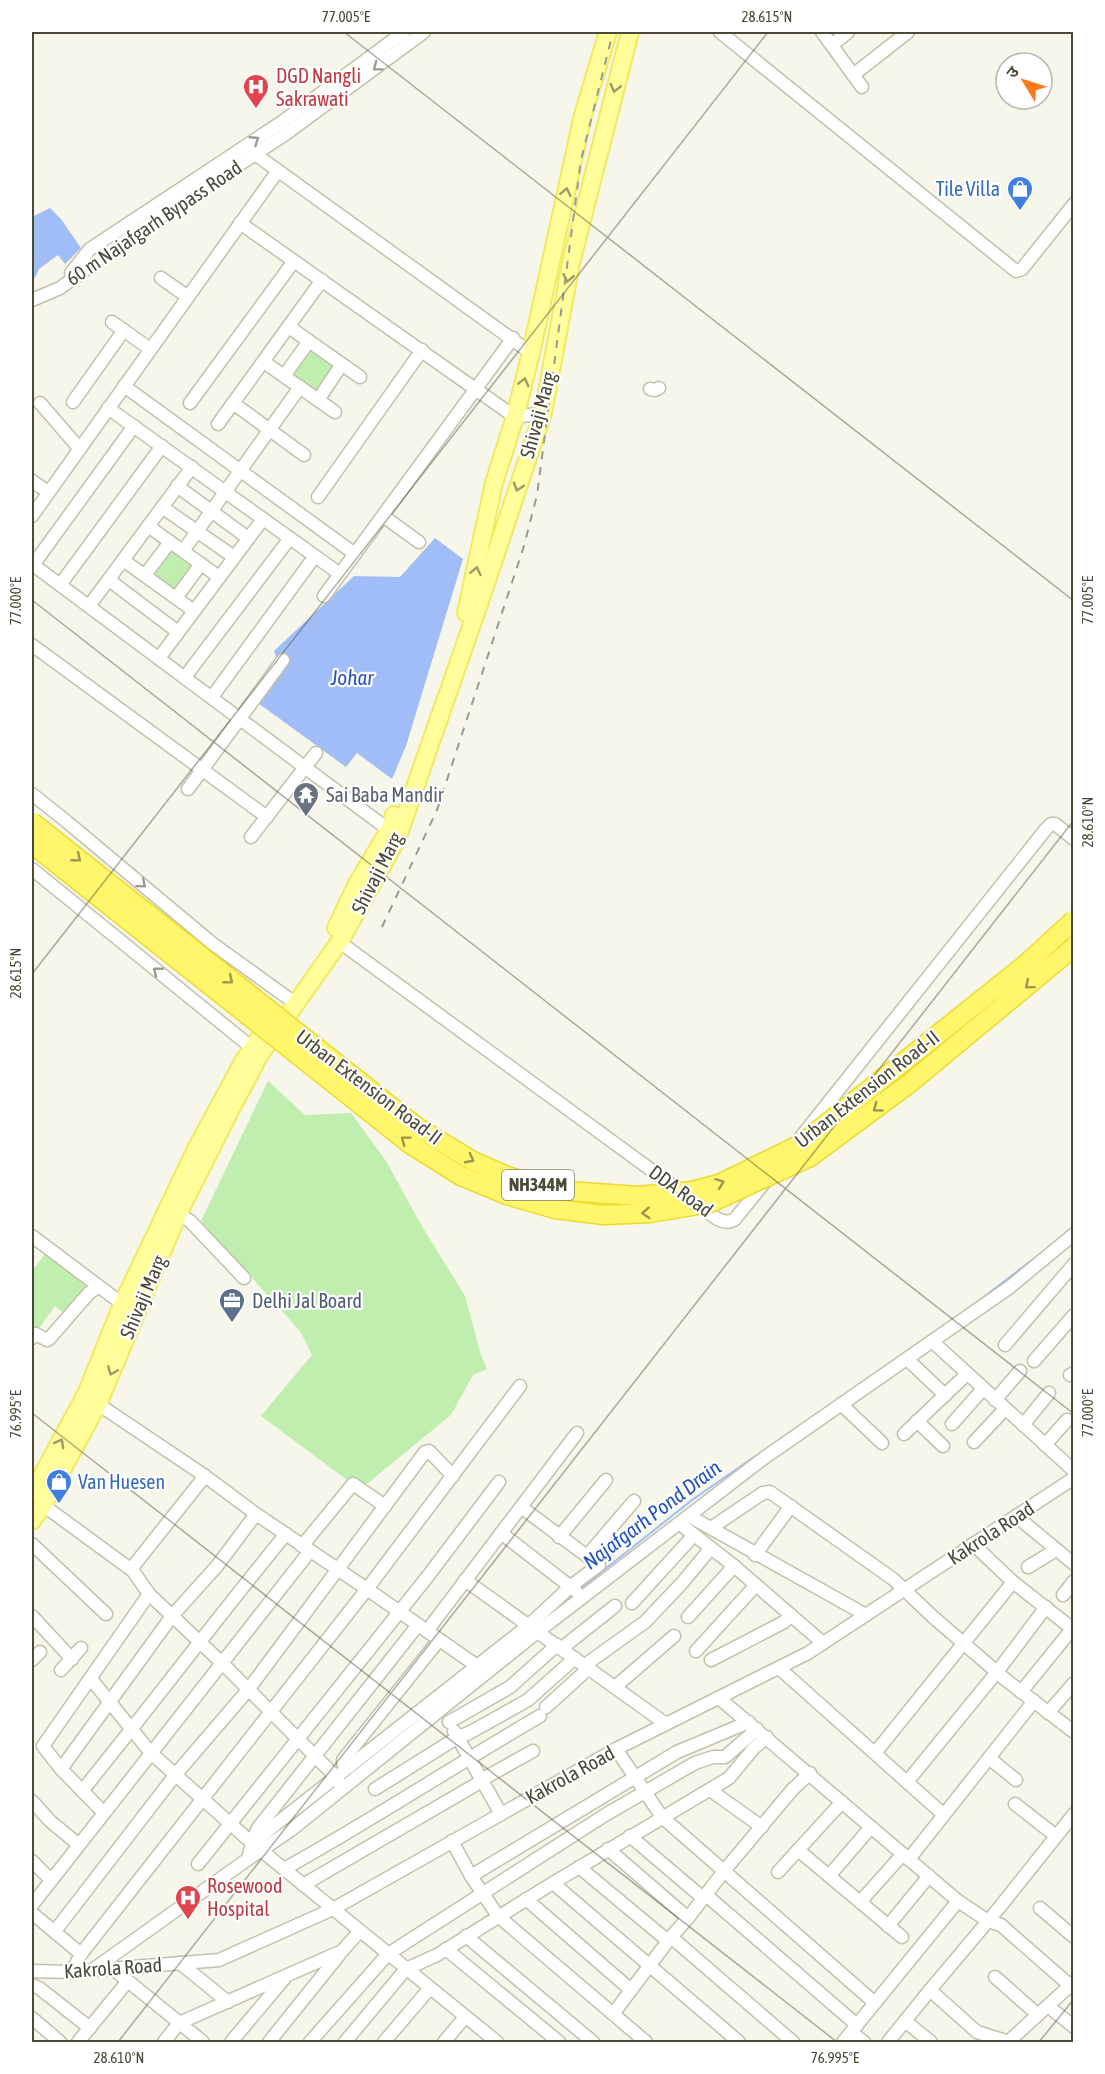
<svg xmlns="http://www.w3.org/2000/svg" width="1105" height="2074" viewBox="0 0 1105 2074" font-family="'Asap Condensed','Noto Sans Devanagari',sans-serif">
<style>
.green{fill:#c0eeaf}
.water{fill:#a1bdf8}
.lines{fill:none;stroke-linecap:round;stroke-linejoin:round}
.stream{stroke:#a1bdf8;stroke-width:2}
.minor-casing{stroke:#c3c1ab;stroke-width:15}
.major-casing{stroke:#f0eb5e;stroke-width:20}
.minor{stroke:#fff;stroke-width:12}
.major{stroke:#fffe9a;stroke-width:16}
.rail{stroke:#999;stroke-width:2;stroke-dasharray:8 8;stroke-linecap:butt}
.highway-bridge-casing{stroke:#edda2d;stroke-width:21;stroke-linecap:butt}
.highway-bridge{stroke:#fff66c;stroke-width:18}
.oneway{stroke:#9c9b91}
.oneway2{stroke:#9c9a64}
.oneway3{stroke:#9c974f}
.ticks{fill:none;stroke:#4b4937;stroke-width:1.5;stroke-opacity:0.45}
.labels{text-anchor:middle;stroke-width:4.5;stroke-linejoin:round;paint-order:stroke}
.shield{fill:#fff;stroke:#818073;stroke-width:1.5}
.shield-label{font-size:18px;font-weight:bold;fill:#4b4937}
.health-label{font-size:20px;fill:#be3a42;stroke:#fff;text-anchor:start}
.shop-label{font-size:20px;fill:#366cbe;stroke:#fff;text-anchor:end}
.street-label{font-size:20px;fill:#4b4937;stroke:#fff}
.worship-label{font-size:20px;fill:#5b616d;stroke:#fff;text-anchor:start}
.service-label{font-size:20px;fill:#4e5e75;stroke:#fff;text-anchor:start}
.water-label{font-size:21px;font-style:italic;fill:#2454c3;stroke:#fff}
.neatline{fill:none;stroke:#4b4937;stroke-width:2}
.ticks-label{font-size:15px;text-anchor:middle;fill:#4b4937}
</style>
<rect width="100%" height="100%" fill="#f6f6ea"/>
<g class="green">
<path d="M309,348l27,20 -18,25 -28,-20z"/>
<path d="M170,545l29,20 -21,28 -28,-20z"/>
<path d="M268,1081l37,34 46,-2 35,48 37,67 42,68 16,59 6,14 -14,6 -22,40 -88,72 -16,-7 -86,-64 51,-61 -12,-24 -99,-110z"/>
<path d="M46,1253l40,33 -21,28 -10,-8 -18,25 -5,-4v-56z"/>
</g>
<g class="water">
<path d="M50,208l11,11 20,29 -16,16 -7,-9 -19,14 -4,9 -3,-1v-60z"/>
<path d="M435,538l28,21 -57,187 -14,33 -35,-26 -11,14 -88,-64 23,-32 -7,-20 80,-75 46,1z"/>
</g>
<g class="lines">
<g class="stream">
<path d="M972,1306l81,-62"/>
<path d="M580,1589l112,-89 226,-156"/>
<path d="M552,1612l22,-17"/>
</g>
<defs>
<g id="minor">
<path d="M720,32l296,239 6,-2 52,-65"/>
<path d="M822,32l40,55"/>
<path d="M832,45l16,-13"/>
<path d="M853,75l55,-43"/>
<path d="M255,154l276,199"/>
<path d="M240,223l275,194 28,-4"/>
<path d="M71,273l19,-24 192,-127 122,-90"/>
<path d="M161,278l27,19"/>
<path d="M32,300l28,-12 73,-53 154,-102 137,-101"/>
<path d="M112,322l38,27"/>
<path d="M289,327l71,50"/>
<path d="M264,362l71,50"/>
<path d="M284,376l25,-35"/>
<path d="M124,386l231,168"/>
<path d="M650,389l5,1 4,-2"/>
<path d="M318,400l24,-36"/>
<path d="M73,402l51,-72"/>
<path d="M40,403l39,45"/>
<path d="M190,403l104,-142"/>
<path d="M233,403l71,52"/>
<path d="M108,408l232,166"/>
<path d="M218,424l104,-144"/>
<path d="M32,481l16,11"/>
<path d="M177,486l71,52"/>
<path d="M318,497l104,-147"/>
<path d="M162,507l72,50"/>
<path d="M32,516l245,-344"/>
<path d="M383,516l36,26"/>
<path d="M148,526l71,51"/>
<path d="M183,551l117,-164"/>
<path d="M123,560l71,51"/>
<path d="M32,564l357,266"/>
<path d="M33,565l101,-139"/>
<path d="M145,575l25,-33"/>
<path d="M109,580l69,52"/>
<path d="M60,585l102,-139"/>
<path d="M324,596l189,-258"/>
<path d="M176,598l25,-34"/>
<path d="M89,606l103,-139"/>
<path d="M32,645l235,172"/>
<path d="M159,658l104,-139"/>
<path d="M185,677l105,-139"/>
<path d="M212,697l103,-141"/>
<path d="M188,789l95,-129"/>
<path d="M32,794l34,27 147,123 75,54"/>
<path d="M251,837l65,-84"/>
<path d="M32,869l219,178"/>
<path d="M340,941l5,5 339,248"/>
<path d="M801,1137l245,-308 5,-5h4l19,15"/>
<path d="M698,1204c11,8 24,24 37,15l33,-41"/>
<path d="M178,1214l12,7 54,57"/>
<path d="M32,1236l97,73"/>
<path d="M32,1338l4,-4 11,6 2,-1 40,-46 9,-6"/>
<path d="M933,1342l141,129"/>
<path d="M1005,1345l69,-81"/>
<path d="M907,1359l38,36"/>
<path d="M1034,1361l40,-46"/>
<path d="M1070,1375l4,-2"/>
<path d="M995,1400l25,-29"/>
<path d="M98,1404l107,72 51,38 111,75 110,77 -225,177 -4,16"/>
<path d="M841,1404l41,39"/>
<path d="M917,1421l26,25"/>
<path d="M952,1424l31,-35"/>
<path d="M1023,1425l26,-32"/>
<path d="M904,1434l63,-60"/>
<path d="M974,1442l31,-33"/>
<path d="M1045,1445l22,-25"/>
<path d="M43,1505l90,66 16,23 73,69 114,114 4,7"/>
<path d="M689,1516l177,99"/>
<path d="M1016,1516l58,48"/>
<path d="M679,1523l55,43 89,77"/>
<path d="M711,1528l52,-35 7,-1 123,87 39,37 74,64 68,52"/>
<path d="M501,1533l75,58"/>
<path d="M559,1537l47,-57"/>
<path d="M32,1544l74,70"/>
<path d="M973,1544l40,38 61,48"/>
<path d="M302,1546l51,-62 32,22"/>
<path d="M755,1555l36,-49"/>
<path d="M587,1556l47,-55"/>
<path d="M1028,1567l28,-17"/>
<path d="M131,1569l74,-93"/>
<path d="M465,1580l201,144"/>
<path d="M1063,1595l11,-14"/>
<path d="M632,1603l62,-68"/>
<path d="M32,1616l40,43"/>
<path d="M688,1617l46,-51"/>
<path d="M427,1631l150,-198"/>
<path d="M562,1648l53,-42"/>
<path d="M696,1651l60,-66"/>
<path d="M32,1660l8,-8"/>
<path d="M711,1660l73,-38 7,-7"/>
<path d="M585,1665l60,-43 37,-39 29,-35"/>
<path d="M477,1666l51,-40 43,-40 28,-21 -78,-58"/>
<path d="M779,1668l165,147"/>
<path d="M61,1670l20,-22"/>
<path d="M91,1679l60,74 101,90 245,199"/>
<path d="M615,1687l59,-51"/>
<path d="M1021,1692l51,-63"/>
<path d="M719,1698l239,203"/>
<path d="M546,1707l43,-39"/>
<path d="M1048,1713l26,-30"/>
<path d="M449,1722l61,-35 47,-42"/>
<path d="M454,1731l47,83"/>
<path d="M616,1749l46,68 213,186"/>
<path d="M875,1753l138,-171"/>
<path d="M989,1758l27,22"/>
<path d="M349,1767l-6,-4v-3l96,-120"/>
<path d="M61,1769l111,-153 45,-50 39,-52"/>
<path d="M481,1780l52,-29"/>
<path d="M907,1782l90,-110 49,-65"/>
<path d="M375,1789l83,-52 11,-4 59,-33 47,-42"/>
<path d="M710,1790l52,37"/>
<path d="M82,1791c69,-85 134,-172 204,-257"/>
<path d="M32,1801l18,20 29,24"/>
<path d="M1015,1804l41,32"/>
<path d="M104,1813l-43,-44 -18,-23 106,-152"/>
<path d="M630,1836l73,62"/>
<path d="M452,1841l19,35"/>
<path d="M252,1842l6,-14 160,-203"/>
<path d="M608,1849l80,69"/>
<path d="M798,1850l104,87"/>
<path d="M909,1859l125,-158"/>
<path d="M32,1861l19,19"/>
<path d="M198,1864l230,-288 71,-94"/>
<path d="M579,1867l89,74"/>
<path d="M284,1869c87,-48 170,-103 256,-153"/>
<path d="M778,1872l64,-70"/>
<path d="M829,1876l42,-49"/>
<path d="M553,1883l186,159"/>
<path d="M303,1885l179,-104"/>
<path d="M706,1895l151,130"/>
<path d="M526,1899l105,91"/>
<path d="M860,1902l43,-48"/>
<path d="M32,1905l278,-354"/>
<path d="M1040,1908l34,29"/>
<path d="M32,1913l49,41"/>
<path d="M888,1926l41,-50"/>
<path d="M55,1931l121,-157 72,-84 177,-238 4,-1 24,25"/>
<path d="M466,1936l127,106"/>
<path d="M671,1937l122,105"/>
<path d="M446,1949l113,93"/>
<path d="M180,1963l48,39"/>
<path d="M112,1968l91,74"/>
<path d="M32,1971l40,1 147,-12 114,-51 285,-161 190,-95 266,-175"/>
<path d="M91,1971l157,-112 43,-29 245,-197 228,-175 246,-171 64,-53"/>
<path d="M72,1972l9,-18 286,-365 153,-203"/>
<path d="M995,1977l42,37"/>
<path d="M32,1985l7,3 51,40"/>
<path d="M1048,2006l26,21"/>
<path d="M613,2014l58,-77 17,-19 36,-47 68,-81 18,-17"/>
<path d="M32,2018l28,24"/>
<path d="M905,2021l26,21"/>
<path d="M851,2032l13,10"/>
<path d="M78,2042l50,-61"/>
<path d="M164,2042l15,-19 163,-72 18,-20"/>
<path d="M231,2042l53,-63"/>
<path d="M269,2042l70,-87"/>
<path d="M310,2042l78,-88 217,-139 90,-52 18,-6h12l32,-28"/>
<path d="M345,2042l61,-73 31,-14 116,-72 176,-105 25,-30 13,-11"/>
<path d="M384,2042l46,-54"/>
<path d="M444,2042l21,-25"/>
<path d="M646,2042l-148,-126 -27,-40 206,-124 72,-30"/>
<path d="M843,2042l115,-141 30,20 13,4 73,64"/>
<path d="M888,2042l42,-52"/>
<path d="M1008,2042l66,-60"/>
<path d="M1009,2042l-32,-10 -47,-42 69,-82 75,-94"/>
</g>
<g id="major">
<path d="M466,613l28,-130 21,-66 16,-64 52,-238 25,-83"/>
<path d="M336,928l21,-44 32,-54 5,-15"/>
<path d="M32,1494l55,-102 35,-87 74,-156 47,-87 30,-44"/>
<path d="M32,1521l11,-16 55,-101 80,-190 52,-103 29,-55 81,-115 57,-102 81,-232 65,-194 28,-150 59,-231"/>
</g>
</defs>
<use href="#minor" class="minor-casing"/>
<use href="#major" class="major-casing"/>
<use href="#minor" class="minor"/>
<use href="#major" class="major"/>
<path class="rail" d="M382,927l55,-117 87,-264 13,-51 44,-335 32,-128"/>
<defs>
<g id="highway-bridge">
<path d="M32,822l385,305 54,33 36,16 47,14 84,6 54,-5 27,-7 82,-40 225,-180 48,-44"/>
<path d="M32,844l378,300 51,32 46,19 48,14 49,6 46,-2 60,-10 100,-46 100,-74 164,-136"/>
</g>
</defs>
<use href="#highway-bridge" class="highway-bridge-casing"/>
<use href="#highway-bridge" class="highway-bridge"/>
</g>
<defs><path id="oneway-chevron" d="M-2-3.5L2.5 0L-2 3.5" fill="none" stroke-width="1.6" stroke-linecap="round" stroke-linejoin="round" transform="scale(1.5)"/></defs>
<g class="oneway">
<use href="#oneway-chevron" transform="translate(377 67) rotate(143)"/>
<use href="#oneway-chevron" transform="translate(255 140) rotate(-33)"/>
<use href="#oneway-chevron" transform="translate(142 884) rotate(40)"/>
<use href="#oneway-chevron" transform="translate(157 971) rotate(-141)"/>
</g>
<g class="oneway2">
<use href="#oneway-chevron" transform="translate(615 88) rotate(104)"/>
<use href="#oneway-chevron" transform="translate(566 192) rotate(-78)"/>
<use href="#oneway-chevron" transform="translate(568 278) rotate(101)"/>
<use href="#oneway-chevron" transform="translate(524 382) rotate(-76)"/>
<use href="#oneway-chevron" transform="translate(518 487) rotate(108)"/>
<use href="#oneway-chevron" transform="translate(476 571) rotate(-78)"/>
<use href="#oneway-chevron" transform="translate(112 1371) rotate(112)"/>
<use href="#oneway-chevron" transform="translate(60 1443) rotate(-62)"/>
</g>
<g class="oneway3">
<use href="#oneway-chevron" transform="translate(77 858) rotate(39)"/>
<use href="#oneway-chevron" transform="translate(229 980) rotate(39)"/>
<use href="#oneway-chevron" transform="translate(1029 985) rotate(140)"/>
<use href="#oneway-chevron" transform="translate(877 1108) rotate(144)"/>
<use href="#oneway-chevron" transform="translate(405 1140) rotate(-143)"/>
<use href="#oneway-chevron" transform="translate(470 1159) rotate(28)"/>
<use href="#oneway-chevron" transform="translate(720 1183) rotate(-21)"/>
<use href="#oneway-chevron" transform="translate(646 1213) rotate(176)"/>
</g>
<path class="ticks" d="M344,32l730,569M32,600l1042,814M32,974l736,-942M32,1413l805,629M118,2042l956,-1222M1039,2042l35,-43"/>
<defs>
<symbol id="hospital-pin" viewBox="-11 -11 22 30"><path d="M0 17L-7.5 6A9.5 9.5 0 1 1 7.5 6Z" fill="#e0444e" stroke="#fff"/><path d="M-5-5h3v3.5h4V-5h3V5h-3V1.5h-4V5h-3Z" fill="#fff"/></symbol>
<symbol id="shop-pin" viewBox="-11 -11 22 30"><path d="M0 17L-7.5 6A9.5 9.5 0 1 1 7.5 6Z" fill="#3f7fe0" stroke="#fff"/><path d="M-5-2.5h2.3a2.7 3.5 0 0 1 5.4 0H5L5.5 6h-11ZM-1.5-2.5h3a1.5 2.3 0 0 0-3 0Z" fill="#fff"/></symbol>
<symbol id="temple-pin" viewBox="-11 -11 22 30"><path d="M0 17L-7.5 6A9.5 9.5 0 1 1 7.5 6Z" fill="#6b7280" stroke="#fff"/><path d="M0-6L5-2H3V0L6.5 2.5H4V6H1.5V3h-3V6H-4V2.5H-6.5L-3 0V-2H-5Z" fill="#fff"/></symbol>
<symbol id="office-pin" viewBox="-11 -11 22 30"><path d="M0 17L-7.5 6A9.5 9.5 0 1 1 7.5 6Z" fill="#5c6f8a" stroke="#fff"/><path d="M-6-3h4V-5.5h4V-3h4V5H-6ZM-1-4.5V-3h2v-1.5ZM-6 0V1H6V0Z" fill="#fff"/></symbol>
</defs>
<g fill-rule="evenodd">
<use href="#hospital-pin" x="241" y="72" width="30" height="40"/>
<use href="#shop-pin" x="1005" y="174" width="30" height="40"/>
<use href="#temple-pin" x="291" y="780" width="30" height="40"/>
<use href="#office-pin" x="217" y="1286" width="30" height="40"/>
<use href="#shop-pin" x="44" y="1467" width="30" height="40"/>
<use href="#hospital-pin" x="173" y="1883" width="30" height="40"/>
</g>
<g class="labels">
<rect class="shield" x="502" y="1170" width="72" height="30" rx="4.5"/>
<g class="shield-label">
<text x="538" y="1191">NH344M</text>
</g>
<g class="health-label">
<text x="276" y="83">DGD Nangli<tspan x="276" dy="23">Sakrawati</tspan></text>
<text x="207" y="1893">Rosewood<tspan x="207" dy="23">Hospital</tspan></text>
</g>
<g class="shop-label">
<text x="1000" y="196">Tile Villa</text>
<text x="78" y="1489" text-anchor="start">Van Huesen</text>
</g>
<g class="street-label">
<text transform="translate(154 223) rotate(-34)" y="7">60 m Najafgarh Bypass Road</text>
<text transform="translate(538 415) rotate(-75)" y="7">Shivaji Marg</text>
<text transform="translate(377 873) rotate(-63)" y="7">Shivaji Marg</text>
<text transform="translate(369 1087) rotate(37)" y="7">Urban Extension Road-II</text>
<text transform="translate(867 1089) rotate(-38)" y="7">Urban Extension Road-II</text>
<text transform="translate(681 1191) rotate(36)" y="7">DDA Road</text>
<text transform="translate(143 1297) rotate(-67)" y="7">Shivaji Marg</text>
<text transform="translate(991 1533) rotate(-33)" y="7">Kakrola Road</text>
<text transform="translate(570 1775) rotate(-29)" y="7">Kakrola Road</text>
<text transform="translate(113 1968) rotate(-4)" y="7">Kakrola Road</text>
</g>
<g class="worship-label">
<text x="326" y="802">Sai Baba Mandir</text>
</g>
<g class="service-label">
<text x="252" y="1308">Delhi Jal Board</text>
</g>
<g class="water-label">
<text x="352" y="685">Johar</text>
<text transform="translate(652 1515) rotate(-37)" y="7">Najafgarh Pond Drain</text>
</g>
</g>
<rect width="1105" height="2074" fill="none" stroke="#ffffff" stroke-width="66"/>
<g transform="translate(1024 81) rotate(308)"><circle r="28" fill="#ffffff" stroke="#b7b6af" stroke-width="1.5"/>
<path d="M0-4.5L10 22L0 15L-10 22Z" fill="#ff7918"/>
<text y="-9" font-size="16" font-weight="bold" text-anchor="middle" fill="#4b4937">उ</text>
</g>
<rect x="33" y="33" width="1039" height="2008" class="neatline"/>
<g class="ticks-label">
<text x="346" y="22">77.005°E</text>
<text x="767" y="22">28.615°N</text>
<text transform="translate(1088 600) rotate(-90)" y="5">77.005°E</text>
<text transform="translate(16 601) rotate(-90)" y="5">77.000°E</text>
<text transform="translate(1088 822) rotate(-90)" y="5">28.610°N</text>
<text transform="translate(16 973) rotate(-90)" y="5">28.615°N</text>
<text transform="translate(1088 1413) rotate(-90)" y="5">77.000°E</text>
<text transform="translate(16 1414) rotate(-90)" y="5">76.995°E</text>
<text x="119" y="2063">28.610°N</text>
<text x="835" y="2063">76.995°E</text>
</g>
</svg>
